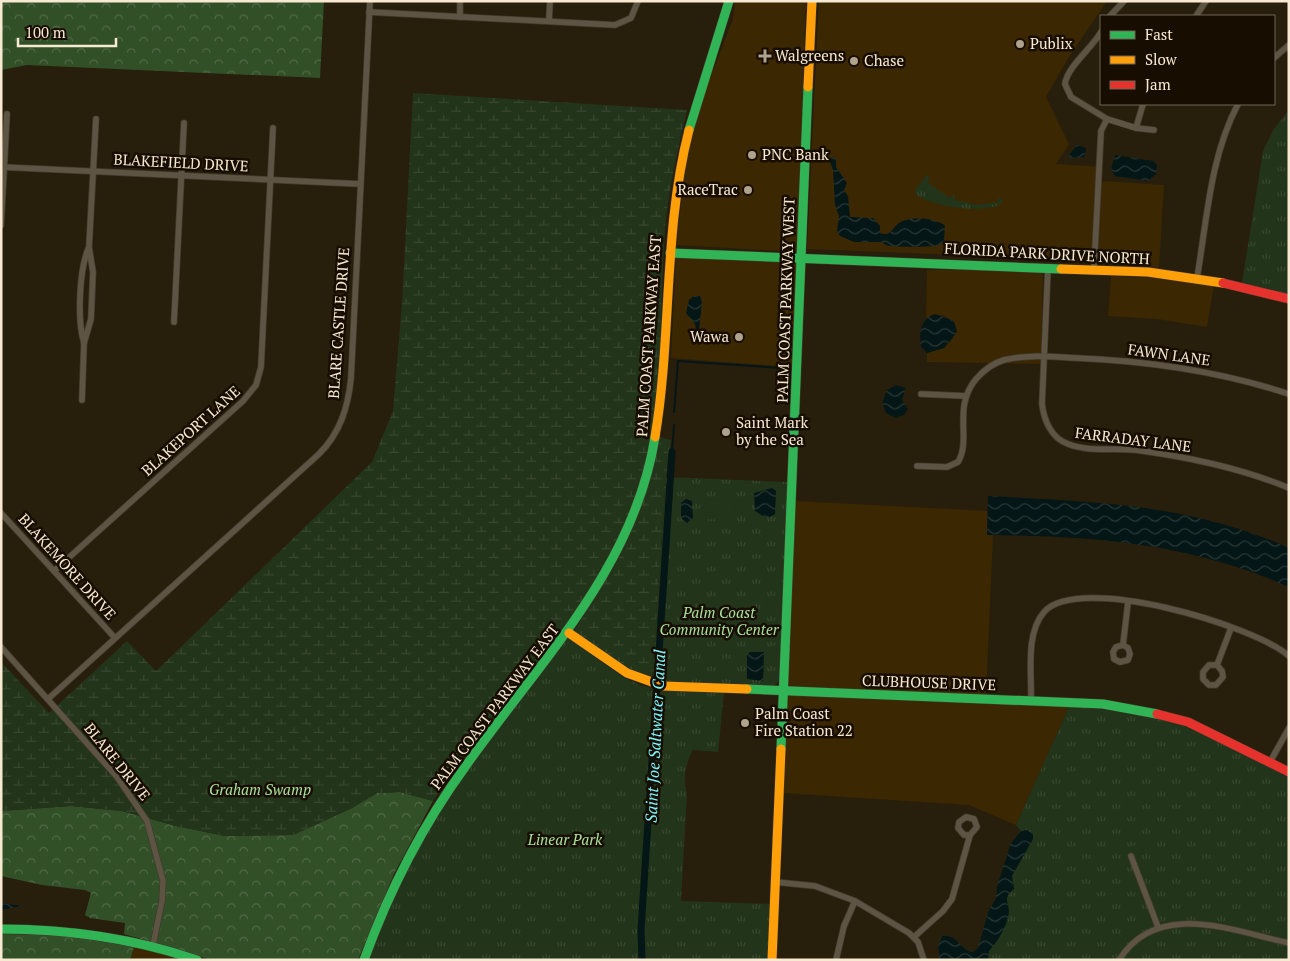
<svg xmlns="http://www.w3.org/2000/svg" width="1290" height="961" viewBox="0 0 1290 961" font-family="'PT Serif',serif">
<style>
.built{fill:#3b2802}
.grass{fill:url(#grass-tufts)}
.forest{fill:url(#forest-crowns)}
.wetland{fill:url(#wetland-marsh)}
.pitch{fill:#22341a}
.water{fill:url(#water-waves)}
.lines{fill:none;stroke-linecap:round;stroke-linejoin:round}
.stream{stroke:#041615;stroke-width:2}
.canal{stroke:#041615;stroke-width:7}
.street-casing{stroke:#433b2e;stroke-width:7}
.fast-casing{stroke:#433b2e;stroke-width:10}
.slow-casing{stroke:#433b2e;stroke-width:10}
.jam-casing{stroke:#433b2e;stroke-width:10}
.street{stroke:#5d5444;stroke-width:5.5}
.fast{stroke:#30b455;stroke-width:9}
.slow{stroke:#ff9f0a;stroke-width:9}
.jam{stroke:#e5322d;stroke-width:9}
.poi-dot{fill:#afa38d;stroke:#170d00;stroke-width:2}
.labels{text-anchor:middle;stroke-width:5;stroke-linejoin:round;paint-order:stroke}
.poi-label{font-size:15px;fill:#f8ead2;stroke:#170d00;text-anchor:start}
.street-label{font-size:15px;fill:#f8ead2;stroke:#170d00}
.park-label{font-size:15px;font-style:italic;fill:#a7e19b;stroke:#170d00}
.water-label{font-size:16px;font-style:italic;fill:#7af7fe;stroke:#170d00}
</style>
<defs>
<pattern id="grass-tufts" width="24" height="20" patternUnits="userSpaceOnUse" patternTransform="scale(1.25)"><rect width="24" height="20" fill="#22341a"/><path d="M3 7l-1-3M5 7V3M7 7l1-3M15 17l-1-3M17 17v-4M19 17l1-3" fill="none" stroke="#384830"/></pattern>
<pattern id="forest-crowns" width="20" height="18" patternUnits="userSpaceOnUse" patternTransform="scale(1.25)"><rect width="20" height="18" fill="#325028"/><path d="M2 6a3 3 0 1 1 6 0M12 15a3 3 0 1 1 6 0" fill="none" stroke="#506946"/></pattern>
<pattern id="wetland-marsh" width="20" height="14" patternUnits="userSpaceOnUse" patternTransform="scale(1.25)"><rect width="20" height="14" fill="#22341a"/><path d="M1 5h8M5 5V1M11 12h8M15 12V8" fill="none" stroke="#384830"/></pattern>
<pattern id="water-waves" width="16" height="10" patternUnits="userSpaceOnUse" patternTransform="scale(1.25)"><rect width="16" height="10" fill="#041615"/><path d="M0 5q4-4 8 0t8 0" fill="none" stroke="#293836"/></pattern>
</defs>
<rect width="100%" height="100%" fill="#281e0c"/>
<g class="built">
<path d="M735,1h71l-9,251 -121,-7 11,-88 16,-60 30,-78z"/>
<path d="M819,1h288l-40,59 -21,37 23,47 -13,20 47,3 -1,14 62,4 -5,83 -121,-10 -231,-9z"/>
<path d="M676,257l121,3 -5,107 -121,-9z"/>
<path d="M927,270h116l-2,94 -114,-2v-9l17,-5 9,-9 1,-18 -12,-6 -16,3z"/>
<path d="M1111,276l54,2 49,7 -7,42 -50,-8 -49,-3z"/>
<path d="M795,501l193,10 -1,24h6l-7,161 -200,-9z"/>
<path d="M786,694l283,13 -53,118 -47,-20 -186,-12z"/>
<path d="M134,947l45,10 8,3h-57z"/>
</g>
<g class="grass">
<path d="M1289,110v185l-47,-12 21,-132 11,-22z"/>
<path d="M927,175l3,3 -2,5 22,15 4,-4 1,6 23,5 20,-3 1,-5 4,4c-9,15 -76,6 -88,-8v-3z"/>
<path d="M666,477l122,5 -8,197 -6,7 -92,-2 -30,-5z"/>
<path d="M568,637c22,15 43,35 68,46 23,10 62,8 88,10l-6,59 -25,-2c-8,15 -10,28 -6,44l-6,107 90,3 -2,56h-402c41,-121 124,-223 201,-323z"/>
<path d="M1069,707c36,2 72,5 106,16 40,13 77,36 114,55v182h-349l-2,-13 4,-11c16,-3 17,14 31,16l5,-4 10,-36 8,-14 1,-12 14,-43 10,-12 -5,-6z"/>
</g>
<g class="forest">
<path d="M1,1h323l-4,77 -293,-13 -26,5z"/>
<path d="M400,792l33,9 -39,73 -36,86h-147l-87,-26 1,-11 -35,-5 -5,-3 6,-22 -6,-3 -43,-5 -41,-9v-65l70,-5 51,5 54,15 49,10 68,-1 59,-27 25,-15z"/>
<path d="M1,934l67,1 66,12 -4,13h-129z"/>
</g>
<g class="wetland">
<path d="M413,93l274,17c-9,40 -19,80 -22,120 -6,85 0,180 -26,262 -28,88 -87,153 -144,223 -22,27 -42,56 -62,86l-33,-9 -23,1 -25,15 -59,27 -68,1 -49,-10 -54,-15 -51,-5 -70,5v-149l48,51 78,-72 29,30 216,-209 21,-51 9,-108z"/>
<path d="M659,437l12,3 -5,37 -14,202 -23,-9 -55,-39 45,-73z"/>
</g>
<path class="pitch" d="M707,499l29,1 -1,20 -29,-1z"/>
<g class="water">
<path d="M1077,145l9,3 -1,9 -15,1 -1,-3z"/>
<path d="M1115,155l38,6 4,4 -1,9 -8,7 -33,-5 -4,-7z"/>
<path d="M832,157l4,2v8l11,16 -3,7 4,6 2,21 23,1 7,8v7c11,4 11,-4 19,-10 10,-7 37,-6 46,3l-1,15 -6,5 -26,1 -24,-1 -7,-4h-27l-14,-6 -3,-5 2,-15 -4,-11 -2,-35 -4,-11z"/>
<path d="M694,296h6l2,6 -4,38 -3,-16 -9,-11 3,-13z"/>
<path d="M935,314l19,7 3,11 -13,16 -17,5 -6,-6c-2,-14 -1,-28 14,-33z"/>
<path d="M896,385l10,3 -4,12 6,9 -4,6 -8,3 -10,-5 -4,-10 5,-13z"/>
<path d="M772,488l4,3 -1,23 -5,3 -7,-1 -8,-5 -1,-18z"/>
<path d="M988,496c107,6 200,7 301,52v39c-99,-44 -195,-51 -302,-52z"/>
<path d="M686,499l6,2 1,17 -6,5 -6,-5v-15z"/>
<path d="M750,652h14l-1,29 -16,-2v-24z"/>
<path d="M1027,830l6,4v5l-21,37 2,13c-14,12 -2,14 -6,28 -3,13 -11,25 -19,34l-1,9h-48l-2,-13 4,-11c16,-3 17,14 31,16l5,-4 10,-36 8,-14 1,-12 14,-43 10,-12z"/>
<path d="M1,903l22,3 -22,4z"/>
</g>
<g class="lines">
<g class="stream">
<path d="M674,412l4,-51 104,7"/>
<path d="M672,452l2,-27"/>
</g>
<path class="canal" d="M642,960l-1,-30 31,-478"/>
<defs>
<g id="street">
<path d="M369,12l246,13 16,-7 7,-17"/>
<path d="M1110,16l14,-15"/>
<path d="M1196,16l10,-15"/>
<path d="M460,17v-16"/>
<path d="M549,21l1,-20"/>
<path d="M1101,32c-9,16 -34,35 -36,52l6,13 36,22"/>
<path d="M1274,58l15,-13"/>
<path d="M1136,128l18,2"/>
<path d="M1,167l359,17"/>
<path d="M1,225l6,-111"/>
<path d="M89,247c-10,22 -12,73 -5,96l7,-24 2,-47 -4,-25 7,-128"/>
<path d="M1048,267l-6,137c2,16 9,34 26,40 20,8 47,4 68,6 52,7 105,18 153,38"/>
<path d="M1094,269l7,-138 6,-12 29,9 7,-24"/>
<path d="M1197,278c10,-58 13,-121 41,-174"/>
<path d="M174,322l10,-199"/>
<path d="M921,394l45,2"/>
<path d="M82,400l2,-57"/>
<path d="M917,466l30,1 11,-5c14,-23 -6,-54 18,-83 8,-9 17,-16 28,-19 23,-6 48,-3 72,-2 73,3 143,13 213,36"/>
<path d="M1,513l114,125"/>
<path d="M54,571l189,-170 13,-16 5,-18 12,-239"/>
<path d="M1123,645l-7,2 -3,5 1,7 6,3 8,-2 2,-6 -2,-6 -5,-3 5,-43"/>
<path d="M1,647l116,130 30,44 16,60 -1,20 -9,44"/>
<path d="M1217,665h-8l-6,7v7l6,6h7l7,-8 -1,-6 -5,-6 14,-37"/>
<path d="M48,699l271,-245c21,-21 29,-46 32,-76l19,-377"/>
<path d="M1031,701c1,-27 -6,-67 13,-89 35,-39 209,13 245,44"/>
<path d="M1270,762l19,-34"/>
<path d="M1131,856l27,71"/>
<path d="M775,882l40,4 40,15 54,32 9,9 6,18"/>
<path d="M914,937l29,-26 9,-12 18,-64 7,-8 -3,-8 -8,-2 -7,5 -1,6 6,7h6"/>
<path d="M836,960l8,-34 11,-25"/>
<path d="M1119,960c38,-61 114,-29 170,-17"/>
</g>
<g id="fast">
<path d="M689,130l40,-129"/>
<path d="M670,253l391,16"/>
<path d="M747,689l356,15 54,10"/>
<path d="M781,749l27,-662"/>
<path d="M1,929c68,0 132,9 196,31"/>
<path d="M364,960c25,-69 58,-134 101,-193 74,-105 169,-198 190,-330"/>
</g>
<g id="slow">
<path d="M808,87l4,-86"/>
<path d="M1061,269l87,3 75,11"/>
<path d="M655,437c17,-102 8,-206 34,-307"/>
<path d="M569,633l58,40 36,13 84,3"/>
<path d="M772,960l9,-211"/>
</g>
<g id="jam">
<path d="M1223,283l66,16"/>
<path d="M1157,714l31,8 101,50"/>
</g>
</defs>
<use href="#street" class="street-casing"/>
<use href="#fast" class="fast-casing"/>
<use href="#slow" class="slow-casing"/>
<use href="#jam" class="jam-casing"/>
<use href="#street" class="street"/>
<use href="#fast" class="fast"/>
<use href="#slow" class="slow"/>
<use href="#jam" class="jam"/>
</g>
<g class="poi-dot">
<circle cx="1020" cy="44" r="5"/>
<path d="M762.5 48.5h5v5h5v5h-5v5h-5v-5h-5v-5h5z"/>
<circle cx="854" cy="61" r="5"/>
<circle cx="752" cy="155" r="5"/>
<circle cx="748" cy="190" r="5"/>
<circle cx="739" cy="337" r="5"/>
<circle cx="726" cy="432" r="5"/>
<circle cx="745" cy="723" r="5"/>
</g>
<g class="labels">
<g class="poi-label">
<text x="1030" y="49">Publix</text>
<text x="775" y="61">Walgreens</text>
<text x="864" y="66">Chase</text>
<text x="762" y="160">PNC Bank</text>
<text x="738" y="195" text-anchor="end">RaceTrac</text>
<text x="729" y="342" text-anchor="end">Wawa</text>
<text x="736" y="428">Saint Mark<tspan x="736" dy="17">by the Sea</tspan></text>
<text x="755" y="719">Palm Coast<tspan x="755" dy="17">Fire Station 22</tspan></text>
</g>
<g class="street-label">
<text transform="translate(181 163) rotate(3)" y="5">BLAKEFIELD DRIVE</text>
<text transform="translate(1047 254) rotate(3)" y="5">FLORIDA PARK DRIVE NORTH</text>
<text transform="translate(786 300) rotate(-88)" y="5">PALM COAST PARKWAY WEST</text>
<text transform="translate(339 323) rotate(-86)" y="5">BLARE CASTLE DRIVE</text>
<text transform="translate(649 336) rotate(-86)" y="5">PALM COAST PARKWAY EAST</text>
<text transform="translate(1169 355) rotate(8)" y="5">FAWN LANE</text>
<text transform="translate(191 431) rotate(-42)" y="5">BLAKEPORT LANE</text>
<text transform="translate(1133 440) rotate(7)" y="5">FARRADAY LANE</text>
<text transform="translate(67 567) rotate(48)" y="5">BLAKEMORE DRIVE</text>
<text transform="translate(929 683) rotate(2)" y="5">CLUBHOUSE DRIVE</text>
<text transform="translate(495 707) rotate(-53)" y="5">PALM COAST PARKWAY EAST</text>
<text transform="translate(117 762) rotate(51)" y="5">BLARE DRIVE</text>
</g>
<g class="park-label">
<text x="719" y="618">Palm Coast<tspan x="719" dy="17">Community Center</tspan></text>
<text x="260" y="795">Graham Swamp</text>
<text x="565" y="845">Linear Park</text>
</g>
<g class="water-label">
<text transform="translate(655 736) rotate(-87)" y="6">Saint Joe Saltwater Canal</text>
</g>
</g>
<rect width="1290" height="961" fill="none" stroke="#f8ead2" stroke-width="5"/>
<rect x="1100" y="15" width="175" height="90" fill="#170d00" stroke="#716554"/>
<rect x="1110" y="31" width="25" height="8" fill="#30b455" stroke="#716554"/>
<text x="1145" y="40" font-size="15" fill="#f8ead2">Fast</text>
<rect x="1110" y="56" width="25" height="8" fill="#ff9f0a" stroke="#716554"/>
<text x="1145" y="65" font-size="15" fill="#f8ead2">Slow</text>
<rect x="1110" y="81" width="25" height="8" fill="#e5322d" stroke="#716554"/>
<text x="1145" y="90" font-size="15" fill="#f8ead2">Jam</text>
<path d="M18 38v8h98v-8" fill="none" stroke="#f8ead2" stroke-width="2.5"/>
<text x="25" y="38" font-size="15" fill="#f8ead2" stroke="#170d00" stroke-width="4" paint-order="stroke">100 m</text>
</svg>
